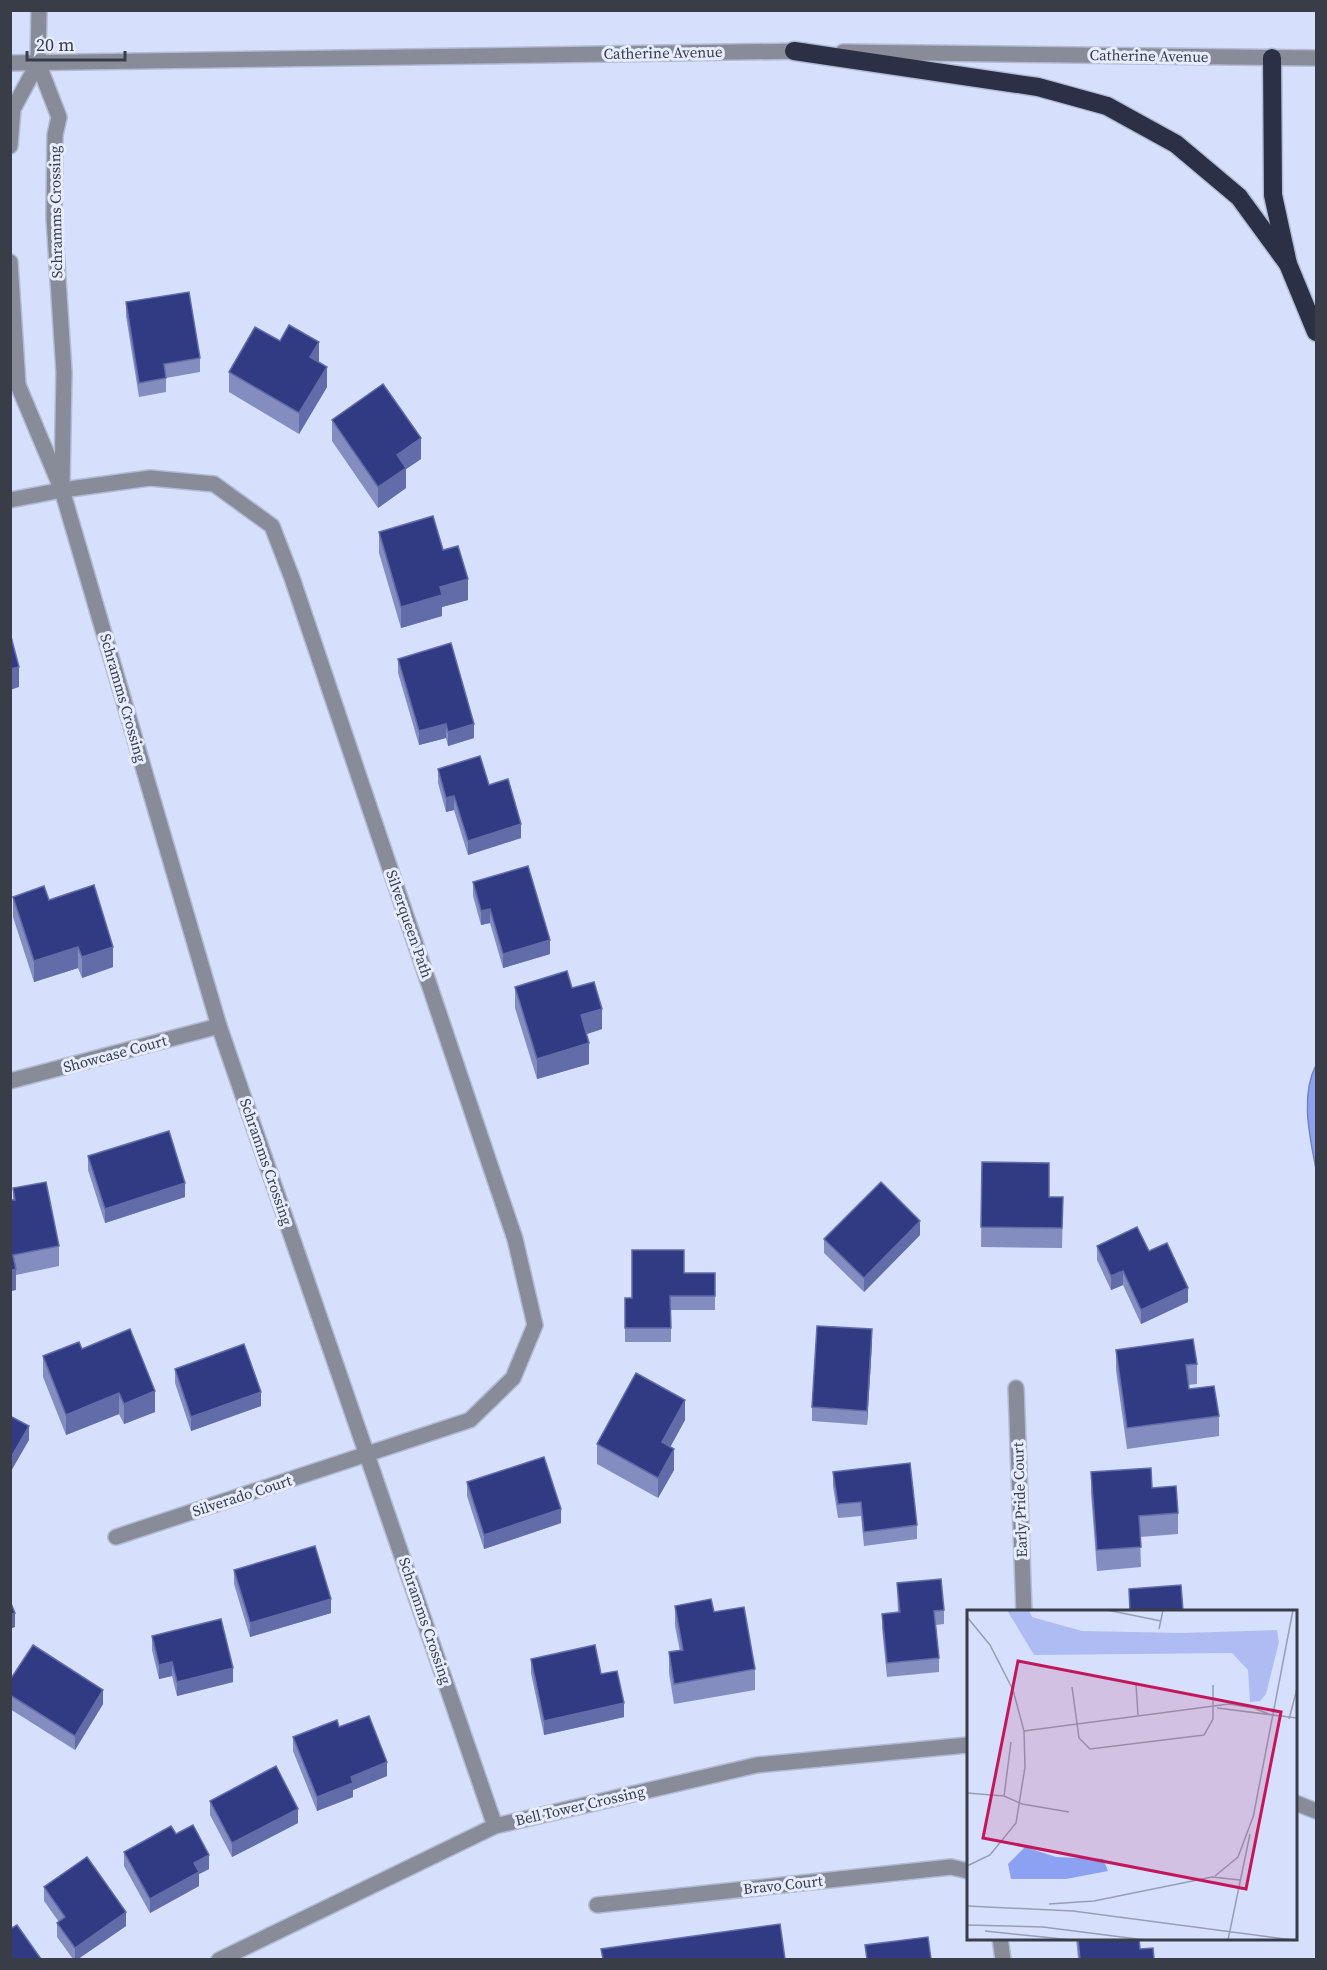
<svg xmlns="http://www.w3.org/2000/svg" width="1327" height="1970" viewBox="0 0 1327 1970" font-family="'Source Serif 4',serif">
<style>
.water{fill:#8da1f2;stroke:#7483bf;stroke-width:1.5}
.lines{fill:none;stroke-linecap:round;stroke-linejoin:round}
.minor-casing{stroke:#b3bbd4;stroke-width:18}
.highway-casing{stroke:#b3bbd4;stroke-width:21}
.minor{stroke:#888c98;stroke-width:15}
.highway{stroke:#2b3047;stroke-width:18}
.wall{fill:#838dc0}
.shaded-wall{fill:#626ca8}
.building{fill:#303b84;stroke:#626ca8;stroke-width:1.5}
.labels{text-anchor:middle;stroke-width:6;stroke-linejoin:round;paint-order:stroke}
.street-label{font-size:15px;fill:#393d48;stroke:#e7ecfe}
.inset-road{fill:none;stroke:#979eb4;stroke-width:1.5}
.view{fill:#c2185b;fill-opacity:0.15;stroke:#c2185b;stroke-width:3}
.inset-edge{fill:none;stroke:#393d48;stroke-width:3}
</style>
<rect width="100%" height="100%" fill="#d6dffc"/>
<path class="water" d="M1316,1065v104c-6,-32 -16,-73 0,-104z"/>
<g class="lines">
<defs>
<g id="minor">
<path d="M39,10l-1,53 21,54 -4,18 -1,83 10,154 -2,112"/>
<path d="M843,52l473,6"/>
<path d="M10,63l794,-12"/>
<path d="M10,146l3,-37 25,-46"/>
<path d="M10,262l8,123 44,105 157,536 276,800"/>
<path d="M10,500l52,-10 88,-12 64,6 58,42 20,52 223,661 20,86 -22,53 -43,42 -354,117"/>
<path d="M10,1081l209,-55"/>
<path d="M1016,1388l8,224"/>
<path d="M1296,1803l20,8"/>
<path d="M597,1905l354,-38 17,4"/>
<path d="M1000,1938l3,22"/>
<path d="M219,1960l276,-134 262,-61 211,-20"/>
</g>
<g id="highway">
<path d="M794,51l244,36 69,19 69,38 63,53 49,67"/>
<path d="M1272,58l1,137 15,69 28,68"/>
</g>
</defs>
<use href="#minor" class="minor-casing"/>
<use href="#highway" class="highway-casing"/>
<use href="#minor" class="minor"/>
<use href="#highway" class="highway"/>
</g>
<g class="wall">
<path d="M126,302l74,56v14l-34,6v14l-27,5 -13,-81z"/>
<path d="M280,341l39,21 8,25 -28,47 -70,-42v-20z"/>
<path d="M332,420l89,39 -15,10v19l-28,20 -46,-67z"/>
<path d="M379,532l64,18 25,50 -26,7v9l-41,12 -22,-75z"/>
<path d="M398,659l76,79 -26,8 -2,-8 -27,7 -21,-72z"/>
<path d="M438,769l51,16 32,53 -53,17 -14,-45 -8,2 -8,-29z"/>
<path d="M473,882l77,72 -47,14 -13,-45 -9,2 -8,-29z"/>
<path d="M13,897l36,3 64,67 -31,11 -4,-10 -44,14 -21,-65z"/>
<path d="M515,987l57,1 30,41 -16,5 3,30 -52,15 -22,-71z"/>
<path d="M88,1156l97,41 -80,26 -17,-53z"/>
<path d="M982,1162l67,35h14l-1,51 -81,-1z"/>
<path d="M13,1188l46,58v20l-43,9v15l-6,1v-91h3z"/>
<path d="M920,1235l-56,57 -40,-39v-14z"/>
<path d="M1097,1246l52,5 39,51 -47,22 -18,-39 -12,5 -14,-30z"/>
<path d="M684,1273h31v37h-44v32h-46v-44h7z"/>
<path d="M872,1343l-5,82 -55,-4v-14z"/>
<path d="M1116,1350l81,14v20l-9,1 1,4 30,27v20l-92,13 -11,-79z"/>
<path d="M43,1356l112,56 -31,12 -5,-10 -53,21 -23,-58z"/>
<path d="M175,1369l86,37 -70,25 -16,-48z"/>
<path d="M685,1420l-15,27 4,23 -16,28 -61,-34v-20z"/>
<path d="M833,1472l84,53v14l-53,7 -3,-30 -23,2 -5,-32z"/>
<path d="M1091,1472l61,16 26,25v21l-38,3 1,30 -44,4 -6,-78z"/>
<path d="M467,1482l94,41 -77,26 -17,-53z"/>
<path d="M234,1570l97,43 -81,24 -16,-53z"/>
<path d="M897,1583l47,27v14l-8,1 3,33v14l-52,5 -5,-49v-14l16,-2z"/>
<path d="M675,1606l39,6 41,57v21l-81,14 -5,-31v-21l11,-1 -5,-25z"/>
<path d="M152,1636l81,46 -56,14 -5,-20 -13,3 -7,-29z"/>
<path d="M531,1659l70,15 23,43 -80,18 -13,-62z"/>
<path d="M10,1680l93,24 -28,46 -65,-41z"/>
<path d="M339,1727l48,49 -34,14v7l-36,14 -24,-60v-14z"/>
<path d="M210,1801l88,22 -66,34 -22,-42z"/>
<path d="M176,1834l33,35 -10,5v12l-49,27 -26,-47v-14z"/>
<path d="M44,1887l82,39 -48,33h-5l-16,-22v-14l2,-1 -15,-21z"/>
<path d="M1076,1938h63l1,11 14,10h-76z"/>
</g>
<g class="shaded-wall">
<path d="M319,342v21l-9,-6z"/>
<path d="M327,367v20l-28,47v-21z"/>
<path d="M421,438v21l-15,10v19l-28,20v-21l19,-32z"/>
<path d="M468,579v21l-26,7v9l-41,12v-21l39,-20z"/>
<path d="M19,667v20l-9,3v-21z"/>
<path d="M446,724v14l-27,7v-14z"/>
<path d="M474,724v14l-26,8v-14z"/>
<path d="M454,796v14l-8,2v-14z"/>
<path d="M521,824v14l-53,17v-14z"/>
<path d="M490,909v14l-9,2v-14z"/>
<path d="M550,940v14l-47,14v-14z"/>
<path d="M78,947v21l-44,14v-21z"/>
<path d="M113,947v20l-31,11v-21z"/>
<path d="M602,1009v20l-21,7v-21z"/>
<path d="M589,1043v21l-52,15v-20z"/>
<path d="M185,1183v14l-80,26v-14z"/>
<path d="M920,1221v14l-56,57v-14z"/>
<path d="M16,1269v21l-6,1v-20z"/>
<path d="M1123,1271v14l-12,5v-14z"/>
<path d="M1188,1288v14l-47,22v-14z"/>
<path d="M872,1329v14l-5,82v-14z"/>
<path d="M155,1391v21l-31,12v-20z"/>
<path d="M261,1392v14l-70,25v-14z"/>
<path d="M119,1393v21l-53,21v-20z"/>
<path d="M685,1400v20l-23,42v-20z"/>
<path d="M29,1426v14l-19,33v-14z"/>
<path d="M674,1449v21l-16,28v-20z"/>
<path d="M561,1509v14l-77,26v-14z"/>
<path d="M331,1599v14l-81,24v-14z"/>
<path d="M15,1613v14l-5,2v-14z"/>
<path d="M172,1662v14l-13,3v-14z"/>
<path d="M233,1668v14l-56,14v-14z"/>
<path d="M103,1690v14l-28,46v-14z"/>
<path d="M624,1703v14l-80,18v-14z"/>
<path d="M387,1762v14l-34,14v7l-36,14v-14l34,-20z"/>
<path d="M298,1809v14l-66,34v-14z"/>
<path d="M209,1855v14l-10,5v12l-49,27v-14l44,-36z"/>
<path d="M126,1912v14l-48,33h-3v-11z"/>
</g>
<g class="building">
<path d="M189,292l11,66 -36,6 2,14 -27,5 -13,-81z"/>
<path d="M289,325l30,17 -9,15 17,10 -28,46 -70,-41 26,-45 25,14z"/>
<path d="M383,384l38,54 -24,17 9,13 -28,19 -46,-67z"/>
<path d="M433,516l10,34 15,-4 10,33 -28,8 2,8 -41,12 -22,-75z"/>
<path d="M10,633l9,34 -9,2z"/>
<path d="M451,643l23,81 -26,8 -2,-8 -27,7 -21,-72z"/>
<path d="M480,756l9,29 19,-6 13,45 -53,17 -14,-45 -8,2 -8,-29z"/>
<path d="M528,866l22,74 -47,14 -13,-45 -9,2 -8,-29z"/>
<path d="M94,885l19,62 -31,10 -4,-10 -44,14 -21,-64 31,-11 5,14z"/>
<path d="M567,971l5,17 22,-6 8,27 -21,6 8,28 -52,16 -22,-72z"/>
<path d="M169,1131l16,52 -80,26 -17,-53z"/>
<path d="M982,1162l67,1v34h14l-1,31 -81,-1z"/>
<path d="M46,1182l13,64 -46,9 3,14 -6,2v-71h5l-2,-12z"/>
<path d="M881,1182l39,39 -56,57 -40,-39z"/>
<path d="M1137,1227l12,24 18,-8 21,45 -47,22 -18,-39 -12,5 -14,-30z"/>
<path d="M632,1250h52v23h31v23h-45l1,32h-46v-30h7z"/>
<path d="M817,1326l55,3 -5,82 -55,-4z"/>
<path d="M130,1329l25,62 -31,13 -5,-11 -53,22 -23,-59 36,-14 3,7z"/>
<path d="M1193,1339l4,25 -11,1 3,24 25,-3 5,30 -92,12 -11,-78z"/>
<path d="M244,1344l17,48 -70,25 -16,-48z"/>
<path d="M636,1373l49,27 -23,42 12,7 -16,29 -61,-34z"/>
<path d="M10,1416l19,10 -19,33z"/>
<path d="M544,1457l17,52 -77,26 -17,-53z"/>
<path d="M910,1463l7,62 -53,7 -3,-30 -23,2 -5,-32z"/>
<path d="M1151,1468l1,20 24,-2 2,27 -39,3 2,31 -44,3 -6,-78z"/>
<path d="M315,1546l16,53 -81,24 -16,-53z"/>
<path d="M941,1579l3,31 -10,1 5,47 -52,5 -5,-49 18,-2 -3,-29z"/>
<path d="M1181,1585l2,26h-53l-1,-22z"/>
<path d="M711,1599l3,13 30,-5 11,62 -81,15 -5,-32 14,-2 -8,-44z"/>
<path d="M10,1601l5,12 -5,2z"/>
<path d="M221,1619l12,49 -56,14 -5,-20 -13,3 -7,-29z"/>
<path d="M33,1645l70,45 -28,46 -65,-41v-15z"/>
<path d="M595,1645l6,29 16,-3 7,32 -80,18 -13,-62z"/>
<path d="M369,1716l18,46 -36,15 2,6 -36,14 -24,-60 44,-17 2,7z"/>
<path d="M276,1766l22,43 -66,34 -22,-42z"/>
<path d="M193,1825l16,30 -15,8 5,9 -49,27 -26,-47 47,-26 5,8z"/>
<path d="M87,1857l39,55 -51,36 -18,-25 8,-6 -21,-30z"/>
<path d="M780,1924l5,35h-182l-2,-10z"/>
<path d="M17,1925l24,34h-31v-30z"/>
<path d="M928,1937l3,22h-64l-2,-14z"/>
<path d="M1078,1938h61l1,11 13,-1 1,11h-74z"/>
</g>
<g class="labels">
<g class="street-label">
<text transform="translate(663 53) rotate(-1)" y="5">Catherine Avenue</text>
<text transform="translate(1149 56) rotate(1)" y="5">Catherine Avenue</text>
<text transform="translate(56 212) rotate(-91)" y="5">Schramms Crossing</text>
<text transform="translate(123 698) rotate(74)" y="5">Schramms Crossing</text>
<text transform="translate(409 924) rotate(71)" y="5">Silverqueen Path</text>
<text transform="translate(115 1054) rotate(-15)" y="5">Showcase Court</text>
<text transform="translate(266 1162) rotate(71)" y="5">Schramms Crossing</text>
<text transform="translate(242 1496) rotate(-18)" y="5">Silverado Court</text>
<text transform="translate(1020 1500) rotate(-92)" y="5">Early Pride Court</text>
<text transform="translate(425 1621) rotate(71)" y="5">Schramms Crossing</text>
<text transform="translate(580 1806) rotate(-13)" y="5">Bell Tower Crossing</text>
<text transform="translate(783 1885) rotate(-6)" y="5">Bravo Court</text>
</g>
</g>
<g transform="translate(967 1610)">
<rect width="330" height="330" fill="#d6dffc"/>
<path d="M40,0h22l3,7 50,14 99,2 96,-3 2,12 -13,52 -6,7 -10,1 -2,-32 -16,-17 -198,2z" fill="#aebcf3"/>
<path d="M58,237l31,10 47,2 5,12 -42,8h-55l-3,-15z" fill="#8da1f2"/>
<path class="inset-road" d="M140,0l54,11M0,7l23,28 23,45 11,41 1,36 -9,56 -26,32 -23,11M192,19l4,-19M169,74l2,31M105,77l7,51 11,11 114,-14 9,-16v-34M250,98l80,10M322,109l8,-30M57,121l205,-27 25,4 17,7M0,183l37,3 18,8 47,8M37,186l7,-54M286,208l40,-208M248,266l23,-19 15,-40M82,294l45,-3 118,-24 28,3M0,296l106,5 220,29M0,315l76,2 102,13M18,321l87,9M261,330l22,-106"/>
<path class="view" d="M51,51l263,51 -35,177 -263,-51z"/>
<rect width="330" height="330" class="inset-edge"/>
</g>
<rect width="1327" height="1970" fill="none" stroke="#393d48" stroke-width="24"/>
<path d="M27 51v9h98v-9" fill="none" stroke="#393d48" stroke-width="3"/>
<text x="36" y="51" font-size="18" fill="#393d48" stroke="#e7ecfe" stroke-width="4.5" paint-order="stroke">20 m</text>
</svg>
